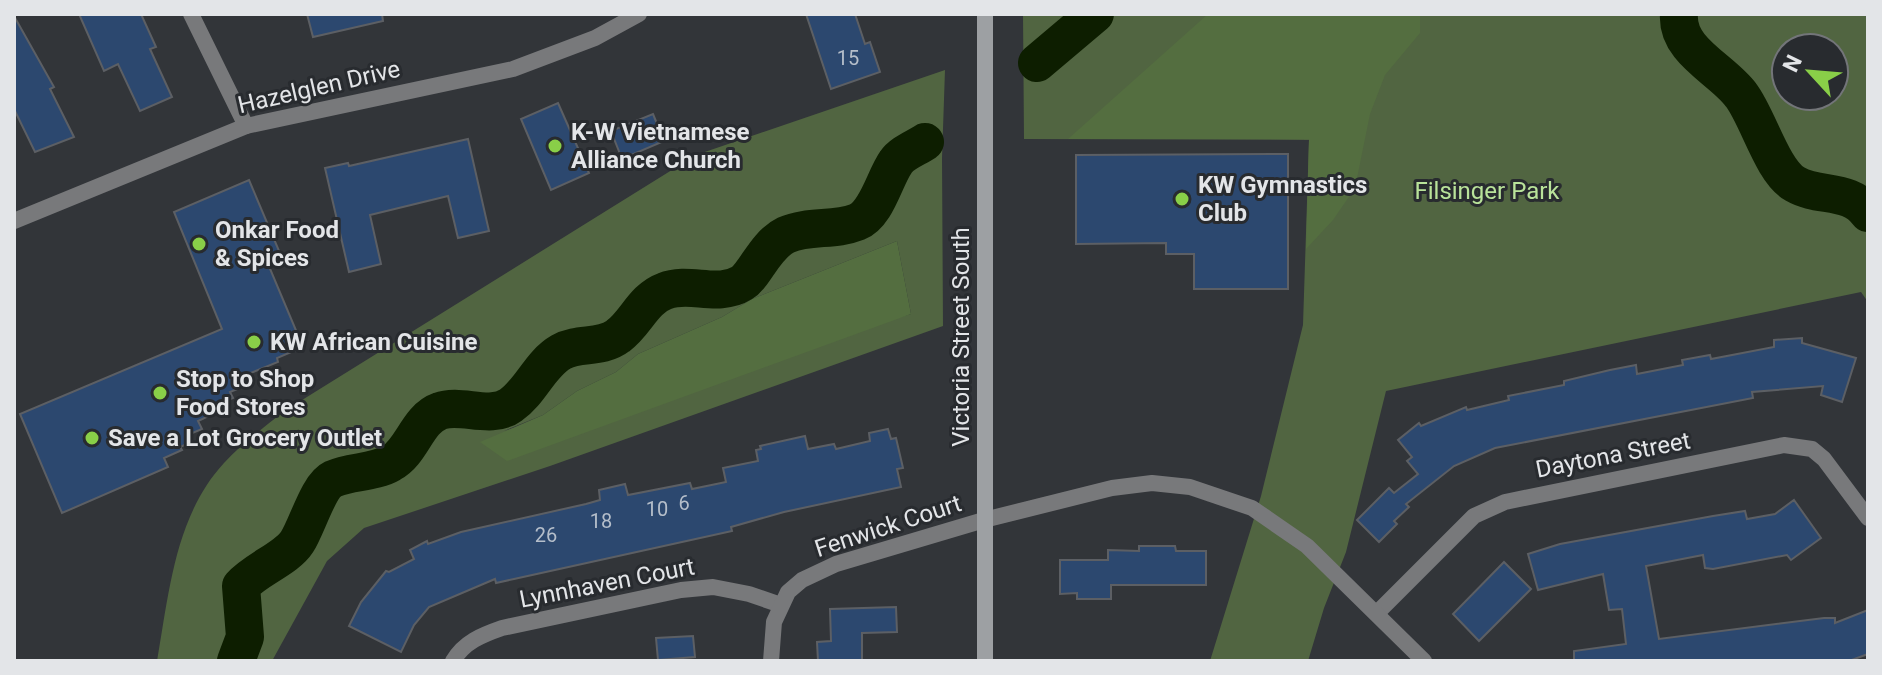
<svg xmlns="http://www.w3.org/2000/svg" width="1882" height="675" viewBox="0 0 1882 675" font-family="Roboto,sans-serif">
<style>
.green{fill:#516541;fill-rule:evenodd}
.forest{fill:#546e40}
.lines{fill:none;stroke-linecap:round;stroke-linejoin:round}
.river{stroke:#0d1e00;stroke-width:38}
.building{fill:#2c486f;stroke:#5c5f64;stroke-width:2}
.minor{stroke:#78797b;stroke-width:16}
.secondary{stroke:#9da0a3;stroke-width:16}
.poi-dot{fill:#89cf48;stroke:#282b2f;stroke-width:3}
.labels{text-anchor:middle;stroke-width:6;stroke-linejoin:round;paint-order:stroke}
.number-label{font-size:20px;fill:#b5beca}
.street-label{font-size:24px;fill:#e3e5e8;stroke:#282b2f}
.poi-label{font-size:24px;font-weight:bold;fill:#e3e5e8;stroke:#282b2f;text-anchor:start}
.park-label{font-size:24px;fill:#b9e39a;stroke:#282b2f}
</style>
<rect width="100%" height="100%" fill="#323539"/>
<g class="green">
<path d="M1023,14h845v288l-7,-10 -475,99 -40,161 -22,56 -16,53h-98l51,-165 42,-171 6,-185 -285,-1zM1786,48h48v48h-48z"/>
<path d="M945,70l-3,88 1,168 -393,140 -186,62 -37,33 -55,100h-115c12,-68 18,-145 67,-198 19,-20 40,-36 62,-53l410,-255zM897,241l14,73 -407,117 39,-16 34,-24 39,-19 22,-18 84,-37 30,-18z"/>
</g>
<g class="forest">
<path d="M1208,14h212v19l-35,42 -15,39 -15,74 -22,32 -27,29 3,-110h-241z"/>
<path d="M897,241l14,73 -404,147 -27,-19 63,-27 34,-24 39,-19 22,-18 84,-37 30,-18z"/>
</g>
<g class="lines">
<g class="river">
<path d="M1679,14c-3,37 43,55 62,81 17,22 31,76 54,89 24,14 55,4 73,29"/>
<path d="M1037,63l58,-49"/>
<path d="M236,661l9,-24 -4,-51c15,-17 45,-27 56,-44 10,-15 21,-56 36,-63 18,-8 41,-6 58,-16 21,-11 26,-44 49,-52 21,-8 51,9 71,-6 20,-14 29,-41 50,-53 18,-10 40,-3 57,-16 18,-13 25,-37 47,-45 24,-10 53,7 77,-8 13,-8 23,-38 44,-48 22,-10 49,-4 71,-13 20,-8 27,-43 39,-60 6,-9 20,-14 29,-20"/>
</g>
</g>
<g class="building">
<path d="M79,14h62l15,33 -6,2 22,48 -32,14 -22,-47 -14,7z"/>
<path d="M307,14h75l1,7 -70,16z"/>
<path d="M806,14h49l10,30 5,-2 10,30 -49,17z"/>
<path d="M14,16l40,71 -4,2 24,48 -39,15 -21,-43z"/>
<path d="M558,103l31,70 -38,17 -30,-71z"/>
<path d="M653,114l11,27 -42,18 -11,-28z"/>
<path d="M468,139l21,92 -31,7 -10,-42 -78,19 11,49 -32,8 -24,-104 23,-5 1,3z"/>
<path d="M1288,154v135h-94v-35h-28v-11l-90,1v-89z"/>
<path d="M249,180l33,78 -14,6 35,83 -26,11 1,4 -35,14 4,9 -17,7 3,6 -25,10 3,7 -13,6 4,8 -17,7 2,8 -7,3 2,3 -18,8 4,9 -106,46 -42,-99 202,-85 -48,-117z"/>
<path d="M1802,338v5l54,15 -14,44 -21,-7 2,-9 -71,6 1,6 -258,50 -41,18 -48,38 3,3 -15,14 3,3 -18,18 -22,-22 32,-32 5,5 24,-19 -11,-13 5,-4 -14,-17 21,-17 2,3 45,-19 1,3 42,-10 -1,-4 56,-11v-4l46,-11 26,-5 1,9 46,-9 -1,-5 28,-5 1,4 63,-12v-7z"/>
<path d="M888,429l3,10 5,-1 7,30 -6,1 4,18 -117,25 -53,15 1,4 -218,48 -18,4 -1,-4 -66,28 -15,18 -13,27 -52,-26 12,-24 25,-31 3,1 25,-13 -4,-9 17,-9 1,3 33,-12 125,-28 14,-4 -1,-10 26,-6 3,11 62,-12 2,6 34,-7 -3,-14 35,-7 -2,-11 5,-1 -1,-3 45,-10 3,13 26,-5 2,5 34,-8 -1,-8z"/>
<path d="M1794,500l27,38 -30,22 -4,-5 -74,14 -8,-1 -2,-13 -57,11 13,73 165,-21h11v5l33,-13v44l-19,7h-275v-10l52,-7 -4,-35 -13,1 -6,-36 -65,16 -10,-36 32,-10 153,-28 32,-5 2,8 28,-5z"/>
<path d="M1139,546h36l1,5h30v34h-95v14h-34v-6l-17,1v-34h48v-10l31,1z"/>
<path d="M1504,562l27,27 -52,52 -26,-27z"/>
<path d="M896,607l1,25 -35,1v28h-44l-1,-19 14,-1 -1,-32z"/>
<path d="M693,636l2,21 -37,3 -2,-22z"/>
</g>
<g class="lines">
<g class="minor">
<path d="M191,14l55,112"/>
<path d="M14,221l232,-95 267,-57 82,-31 44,-24"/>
<path d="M1377,613l97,-97 31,-14 279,-57 28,4 12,10 44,59"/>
<path d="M453,661c11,-19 29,-26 49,-33l179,-38 32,-3 36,7 32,11"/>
<path d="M771,661l3,-39 14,-30 14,-12 34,-16 148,-44 128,-32 40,-5 38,4 62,21 55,38 117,115"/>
</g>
<path class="secondary" d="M985,661v-647"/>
</g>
<g class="poi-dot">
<circle cx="555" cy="146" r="8"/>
<circle cx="1182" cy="199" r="8"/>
<circle cx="199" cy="244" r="8"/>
<circle cx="254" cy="342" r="8"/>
<circle cx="160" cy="393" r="8"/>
<circle cx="92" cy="438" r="8"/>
</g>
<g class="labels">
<g class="number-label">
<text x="848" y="65">15</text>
<text x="684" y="510">6</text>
<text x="657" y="516">10</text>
<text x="601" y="528">18</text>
<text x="546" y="542">26</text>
</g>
<g class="street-label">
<text transform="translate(319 87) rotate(-13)" y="8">Hazelglen Drive</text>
<text transform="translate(961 337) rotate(-90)" y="8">Victoria Street South</text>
<text transform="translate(1613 455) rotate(-11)" y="8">Daytona Street</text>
<text transform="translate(888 526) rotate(-18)" y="8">Fenwick Court</text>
<text transform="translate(607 583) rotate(-11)" y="8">Lynnhaven Court</text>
</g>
<g class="poi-label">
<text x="571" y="140">K-W Vietnamese<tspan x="571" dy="28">Alliance Church</tspan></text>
<text x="1198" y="193">KW Gymnastics<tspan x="1198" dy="28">Club</tspan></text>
<text x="215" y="238">Onkar Food<tspan x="215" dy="28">&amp; Spices</tspan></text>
<text x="270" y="350">KW African Cuisine</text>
<text x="176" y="387">Stop to Shop<tspan x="176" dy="28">Food Stores</tspan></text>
<text x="108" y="446">Save a Lot Grocery Outlet</text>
</g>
<g class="park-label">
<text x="1487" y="199">Filsinger Park</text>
</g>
</g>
<rect width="1882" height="675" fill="none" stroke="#e3e5e8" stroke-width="32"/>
<g transform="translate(1810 72) rotate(296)"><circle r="38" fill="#282b2f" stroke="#737579" stroke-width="2"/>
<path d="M0-6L14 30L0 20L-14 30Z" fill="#89cf48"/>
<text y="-12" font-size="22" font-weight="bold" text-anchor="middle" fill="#e3e5e8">N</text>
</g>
</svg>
